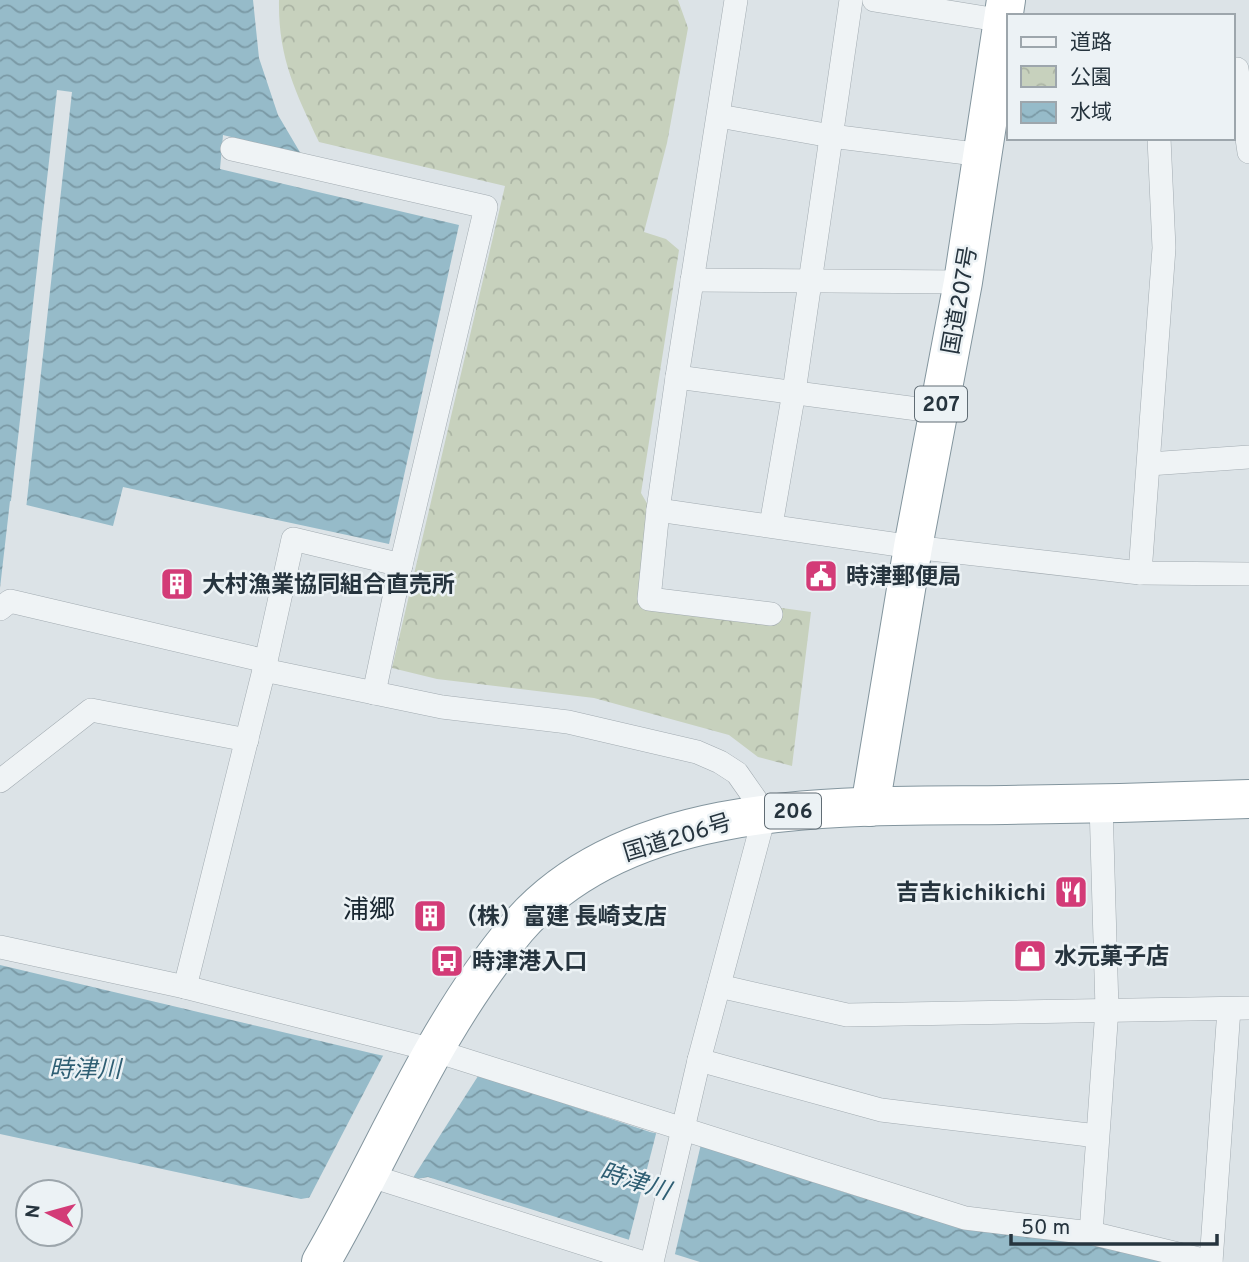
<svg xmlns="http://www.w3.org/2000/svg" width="1249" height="1262" viewBox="0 0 1249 1262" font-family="Overpass,'Noto Sans JP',sans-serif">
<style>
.park{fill:url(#park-crowns)}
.water{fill:url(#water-waves)}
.pier{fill:#dce3e7}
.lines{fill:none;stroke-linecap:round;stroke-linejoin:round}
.minor-casing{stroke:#a2abb1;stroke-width:24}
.trunk-casing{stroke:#83959e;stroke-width:40}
.minor{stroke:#eff3f5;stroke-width:23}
.trunk{stroke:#fff;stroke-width:38}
.labels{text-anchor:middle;stroke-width:5;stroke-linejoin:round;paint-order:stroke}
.shield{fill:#ecf2f5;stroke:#616d75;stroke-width:2}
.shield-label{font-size:21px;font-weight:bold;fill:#26343e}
.street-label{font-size:23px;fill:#26343e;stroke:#ecf2f5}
.poi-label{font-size:23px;font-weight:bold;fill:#26343e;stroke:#ecf2f5;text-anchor:start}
.water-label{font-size:24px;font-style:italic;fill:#2e5e73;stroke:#ecf2f5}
.quarter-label{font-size:26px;fill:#18252f;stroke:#ecf2f5}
</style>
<defs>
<pattern id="park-crowns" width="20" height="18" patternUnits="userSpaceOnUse" patternTransform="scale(1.75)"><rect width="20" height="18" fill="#c7d1bd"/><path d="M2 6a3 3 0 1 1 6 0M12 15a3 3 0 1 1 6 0" fill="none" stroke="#abb4a4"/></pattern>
<pattern id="water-waves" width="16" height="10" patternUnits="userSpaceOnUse" patternTransform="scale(1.75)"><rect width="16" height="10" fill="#96bbc9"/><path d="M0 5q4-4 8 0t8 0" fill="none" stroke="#7a99a5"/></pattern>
</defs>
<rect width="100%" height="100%" fill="#dce3e7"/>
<path class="park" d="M279,0h399l10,28 -21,115 -23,89 22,7 13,11 -38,243 11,19 -13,76 172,24 -19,154 -34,-9 -29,-22 -135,-37 -157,-19 -45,-11 113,-482 -186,-44c-24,-51 -41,-85 -40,-142z"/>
<g class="water">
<path d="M0,0h253l6,58 19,57 23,39 -78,-19 -3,34 239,56 -70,319 -266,-57 -10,39 -103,-25 -10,87z"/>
<path d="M0,965l375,89 110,23 165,55 56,12 104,33 27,13 126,38 134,16 68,18h-465l-272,-85 -127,22 -301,-65z"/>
</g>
<g class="pier">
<path d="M57,90l15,2 -46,417 -13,-4 -1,13h-3z"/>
<path d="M385,1052l95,21 -71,111 -102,18z"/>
<path d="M657,1130l45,10 -28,118 -46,-15z"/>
</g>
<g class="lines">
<defs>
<g id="minor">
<path d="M736,0l-59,377 -19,133 255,37 227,26 109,1"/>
<path d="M874,0l130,21"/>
<path d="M1237,69l12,83"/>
<path d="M719,116l112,20 152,19"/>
<path d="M232,149l254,58 -85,358 -108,-26 -29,131"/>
<path d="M692,280l271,2"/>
<path d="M677,377l263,35"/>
<path d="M1149,464l100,-7"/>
<path d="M658,510l-9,89 122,15"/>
<path d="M771,525l23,-133 57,-392"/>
<path d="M1140,573l24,-325 -5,-110"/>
<path d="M0,609l10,-8 256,60"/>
<path d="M374,693l27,-128"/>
<path d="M0,781l91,-71 156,30"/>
<path d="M0,947l185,40 248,63 532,168 126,15 120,29"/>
<path d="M719,986l128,29 402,-7"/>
<path d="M185,987l79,-317 178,37 126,15 129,30 23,10 17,11 28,40 -66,247 -47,202"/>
<path d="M699,1060l182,50 216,26"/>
<path d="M368,1175l273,87"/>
<path d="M1091,1233l16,-224 -6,-205"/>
<path d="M1211,1262l18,-253"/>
</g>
<g id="trunk">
<path d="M870,807l43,-260 50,-265 43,-282"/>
<path d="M321,1262c65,-112 112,-234 196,-334 113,-133 331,-121 489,-123 81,-1 162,-3 243,-6"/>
</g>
</defs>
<use href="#minor" class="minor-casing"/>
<use href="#trunk" class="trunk-casing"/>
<use href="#minor" class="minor"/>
<use href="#trunk" class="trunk"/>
</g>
<defs>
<symbol id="civic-square" viewBox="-11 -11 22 22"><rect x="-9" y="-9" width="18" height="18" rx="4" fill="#d33b77" stroke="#ecf2f5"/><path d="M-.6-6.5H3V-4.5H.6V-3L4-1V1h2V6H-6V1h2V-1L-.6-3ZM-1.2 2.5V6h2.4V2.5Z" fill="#fff"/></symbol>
<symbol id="building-square" viewBox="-11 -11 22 22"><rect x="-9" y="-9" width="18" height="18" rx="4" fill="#d33b77" stroke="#ecf2f5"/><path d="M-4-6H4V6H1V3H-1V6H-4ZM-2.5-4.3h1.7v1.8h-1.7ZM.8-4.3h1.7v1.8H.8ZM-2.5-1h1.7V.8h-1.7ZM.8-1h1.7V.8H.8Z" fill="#fff"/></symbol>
<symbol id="restaurant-square" viewBox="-11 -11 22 22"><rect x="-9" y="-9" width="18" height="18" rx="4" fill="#d33b77" stroke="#ecf2f5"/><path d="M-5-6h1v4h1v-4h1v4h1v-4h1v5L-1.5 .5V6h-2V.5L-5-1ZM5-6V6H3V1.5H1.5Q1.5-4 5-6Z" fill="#fff"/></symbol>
<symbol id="shop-square" viewBox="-11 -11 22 22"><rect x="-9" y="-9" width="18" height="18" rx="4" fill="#d33b77" stroke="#ecf2f5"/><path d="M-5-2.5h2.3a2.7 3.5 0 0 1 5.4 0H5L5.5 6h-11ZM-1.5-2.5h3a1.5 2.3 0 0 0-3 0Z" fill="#fff"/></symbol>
<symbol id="bus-square" viewBox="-11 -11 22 22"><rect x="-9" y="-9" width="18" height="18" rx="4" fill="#d33b77" stroke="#ecf2f5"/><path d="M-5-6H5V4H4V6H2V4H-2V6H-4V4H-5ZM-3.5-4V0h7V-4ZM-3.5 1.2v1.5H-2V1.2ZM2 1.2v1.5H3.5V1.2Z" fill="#fff"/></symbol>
</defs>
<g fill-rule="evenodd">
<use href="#civic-square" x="802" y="557" width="38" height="38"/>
<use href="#building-square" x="158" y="565" width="38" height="38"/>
<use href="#restaurant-square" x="1052" y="873" width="38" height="38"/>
<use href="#building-square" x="411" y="897" width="38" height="38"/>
<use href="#shop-square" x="1011" y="937" width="38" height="38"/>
<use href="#bus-square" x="428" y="942" width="38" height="38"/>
</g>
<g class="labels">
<g class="shield">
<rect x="915" y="386.5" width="52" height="35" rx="5"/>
<rect x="765" y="793.5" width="56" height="35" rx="5"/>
</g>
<g class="shield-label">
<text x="941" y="411">207</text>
<text x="793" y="818">206</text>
</g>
<g class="street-label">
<text transform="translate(959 300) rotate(-80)" y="8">国道207号</text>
<text transform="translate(677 837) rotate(-17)" y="8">国道206号</text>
</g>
<g class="poi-label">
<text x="846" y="584">時津郵便局</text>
<text x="202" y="592">大村漁業協同組合直売所</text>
<text x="1046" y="900" text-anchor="end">吉吉kichikichi</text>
<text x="454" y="924">（株）富建 長崎支店</text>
<text x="1054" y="964">水元菓子店</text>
<text x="472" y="969">時津港入口</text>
</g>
<g class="water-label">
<text x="85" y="1077">時津川</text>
<text transform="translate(635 1181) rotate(17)" y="8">時津川</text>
</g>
<g class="quarter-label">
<text x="369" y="918">浦郷</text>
</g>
</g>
<rect x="1007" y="14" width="228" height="126" fill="#ecf2f5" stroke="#9da6ac" stroke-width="2"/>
<rect x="1021" y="37" width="35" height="10" fill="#eff3f5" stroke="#9da6ac" stroke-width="2"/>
<text x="1070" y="49" font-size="21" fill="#26343e">道路</text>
<rect x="1021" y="66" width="35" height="21" fill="url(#park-crowns)" stroke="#9da6ac" stroke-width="2"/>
<text x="1070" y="84" font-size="21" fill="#26343e">公園</text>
<rect x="1021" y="102" width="35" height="21" fill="url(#water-waves)" stroke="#9da6ac" stroke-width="2"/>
<text x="1070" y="119" font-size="21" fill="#26343e">水域</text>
<g transform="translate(49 1213) rotate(276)"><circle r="33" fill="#ecf2f5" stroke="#9da6ac" stroke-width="2"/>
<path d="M0-5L12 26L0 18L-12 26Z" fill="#d33b77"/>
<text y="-10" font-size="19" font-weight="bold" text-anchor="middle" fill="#26343e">N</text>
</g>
<path d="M1011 1234v10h206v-10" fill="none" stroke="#26343e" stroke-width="3.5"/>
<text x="1021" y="1234" font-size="21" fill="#26343e" stroke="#ecf2f5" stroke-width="5" paint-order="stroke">50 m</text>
</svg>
